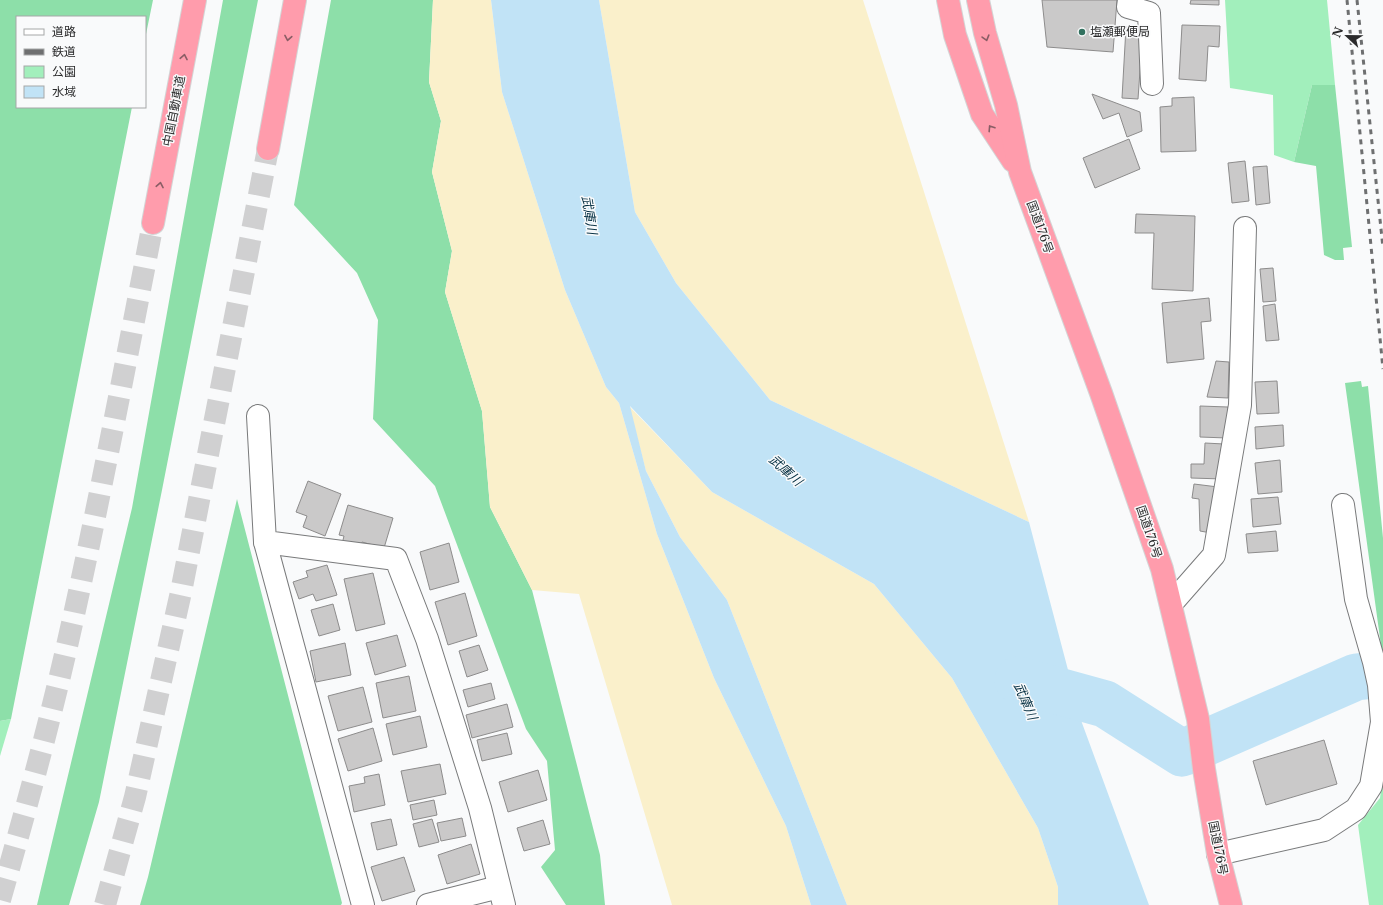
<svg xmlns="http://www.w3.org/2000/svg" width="1383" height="905" viewBox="0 0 1383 905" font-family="'Libre Baskerville','Noto Sans JP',serif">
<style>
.green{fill:#a2efbc}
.forest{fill:#8ddfa9}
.sand{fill:#faf0cb}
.water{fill:#c1e3f6}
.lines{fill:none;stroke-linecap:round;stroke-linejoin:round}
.river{stroke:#c1e3f6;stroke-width:47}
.building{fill:#cac9c9;stroke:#8d8c8c}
.highway-tunnel{stroke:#d0d0d1;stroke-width:22;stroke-dasharray:22 11;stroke-linecap:butt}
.street-casing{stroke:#797a7b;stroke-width:24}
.highway-casing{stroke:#d4d4d5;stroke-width:24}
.street{stroke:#fff;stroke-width:22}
.highway{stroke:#ff9cac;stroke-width:22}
.rail{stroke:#6e6f70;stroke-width:3;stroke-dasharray:5 5;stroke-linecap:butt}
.oneway{stroke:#8a5d65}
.poi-dot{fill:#32715f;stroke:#f9fafb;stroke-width:1.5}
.labels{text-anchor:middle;stroke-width:3;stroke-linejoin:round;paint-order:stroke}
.poi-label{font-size:12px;fill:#2a2a2b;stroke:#f9fafb;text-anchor:start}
.street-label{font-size:12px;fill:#2a2a2b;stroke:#f9fafb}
.water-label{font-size:13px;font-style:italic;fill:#032e41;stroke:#f9fafb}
</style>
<rect width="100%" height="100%" fill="#f9fafb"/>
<g class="green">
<path d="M1225,0h102l8,85h-23l-18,77 -20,-7 -1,-60 -43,-7z"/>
<path d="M11,719l-11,37v-35z"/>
<path d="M1383,776v129h-14l-11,-80 22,-27z"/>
</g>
<g class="forest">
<path d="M0,0h153l-8,39v-22h-128v90h115l-121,612 -11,2z"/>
<path d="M223,0h35l-96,490 -63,312 -30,103h-32l95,-397z"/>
<path d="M331,0h102l-4,82 12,39 -9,51 20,79 -7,41 37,119 8,96 42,83 68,265 5,50h-39l-25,-38 14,-17 -8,-89 -21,-32 -91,-243 -62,-67 5,-99 -21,-47 -63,-68z"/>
<path d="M1312,85h23l17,162 -9,1 1,12h-9l-11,-5 -8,-89 -22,-4z"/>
<path d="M1361,381l1,6 6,-1 15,152v122l-38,-277z"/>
<path d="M237,499l105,404 -1,2h-201l8,-28z"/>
</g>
<g class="sand">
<path d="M433,0h58l11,92 63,198 41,97 13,16 38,131 57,144 72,148 25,79h-139l-93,-311 -47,-4 -42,-83 -8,-96 -37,-119 7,-41 -20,-79 9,-51 -12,-39z"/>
<path d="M599,0h264l166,522 -259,-122 -94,-117 -41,-71z"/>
<path d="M629,406l83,86 162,92 78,94 86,150 20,59v18h-211l-120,-305 -47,-63 -34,-66z"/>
</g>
<path class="water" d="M491,0h108l36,212 41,71 94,117 259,122 53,201 67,182h-91v-18l-20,-59 -86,-150 -78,-94 -162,-92 -82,-86 16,65 34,66 47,63 120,305h-36l-25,-79 -72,-148 -57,-144 -38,-131 -13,-16 -41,-97 -63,-198z"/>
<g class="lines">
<path class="river" d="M1018,680l87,24 77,49 174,-76 27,-3"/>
</g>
<g class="building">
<path d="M1042,0h75l-4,52 -66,-5z"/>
<path d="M1191,0h28v5l-29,-1z"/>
<path d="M1182,25l38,1 -1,21 -11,-1 -2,35 -27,-2z"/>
<path d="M1126,27l17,1 -5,71 -16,-1z"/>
<path d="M1092,94l48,18 2,19 -15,6 -8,-24 -16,6z"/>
<path d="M1194,97l2,54 -35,1 -1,-45 12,-1v-8z"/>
<path d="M1129,139l11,30 -45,19 -12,-30z"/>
<path d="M1245,161l4,40 -17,2 -4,-40z"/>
<path d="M1267,166l3,37 -14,2 -3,-38z"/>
<path d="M1136,214l59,2 -2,75 -41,-2 2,-56h-19z"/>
<path d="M1273,268l3,33 -13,1 -3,-33z"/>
<path d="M1209,298l2,23 -10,1 3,37 -37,4 -5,-60z"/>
<path d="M1275,304l4,36 -13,1 -3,-35z"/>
<path d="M1216,361l13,1 -1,36 -21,-1z"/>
<path d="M1277,381l2,32 -22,1 -2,-32z"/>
<path d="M1200,406l28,1 -1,31 -27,-1z"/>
<path d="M1283,425l1,21 -28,3 -1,-22z"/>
<path d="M1205,443l19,1 -1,35 -32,-1v-14h13z"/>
<path d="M1280,460l2,32 -24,2 -3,-31z"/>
<path d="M308,481l33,13 -16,42 -22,-9 4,-11 -11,-4z"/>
<path d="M1194,484l24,3 -7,46 -11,-2 -1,-32 -7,-1z"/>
<path d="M1278,497l3,27 -28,3 -2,-28z"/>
<path d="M348,505l45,13 -9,30 -22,-6 -2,7 -18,-5 2,-8 -5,-1z"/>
<path d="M1276,531l2,20 -30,2 -2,-19z"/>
<path d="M449,543l10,39 -29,8 -10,-38z"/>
<path d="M327,565l10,30 -21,6 -3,-7 -14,5 -6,-17 15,-5 -2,-6z"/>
<path d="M373,573l12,51 -29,7 -12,-52z"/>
<path d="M465,593l12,43 -29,9 -13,-43z"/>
<path d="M333,604l7,26 -21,6 -8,-26z"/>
<path d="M397,635l9,31 -31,9 -9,-32z"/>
<path d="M345,643l6,32 -35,7 -6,-31z"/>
<path d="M479,645l9,25 -21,7 -8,-26z"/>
<path d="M409,676l7,35 -33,7 -7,-35z"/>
<path d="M491,683l4,16 -27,8 -5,-17z"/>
<path d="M363,687l9,35 -34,9 -10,-35z"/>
<path d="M507,704l6,23 -41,11 -6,-23z"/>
<path d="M420,716l7,31 -34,8 -7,-31z"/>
<path d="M373,728l9,33 -34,10 -10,-32z"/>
<path d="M507,733l5,21 -30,7 -5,-21z"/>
<path d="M1324,740l13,44 -71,21 -13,-44z"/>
<path d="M440,764l6,30 -38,8 -7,-31z"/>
<path d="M538,770l9,30 -39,12 -9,-30z"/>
<path d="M379,774l6,31 -31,7 -5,-26 16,-3 -1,-6z"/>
<path d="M434,800l3,15 -24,5 -3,-15z"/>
<path d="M462,818l4,18 -25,5 -4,-18z"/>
<path d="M391,819l6,26 -20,5 -6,-27z"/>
<path d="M432,819l7,23 -20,5 -6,-23z"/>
<path d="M543,820l7,24 -26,7 -7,-23z"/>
<path d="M471,844l9,30 -33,10 -9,-29z"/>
<path d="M404,857l11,34 -33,10 -11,-34z"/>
</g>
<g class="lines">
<g class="highway-tunnel">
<path d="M0,900c25,-87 49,-174 69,-263 31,-138 57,-276 84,-414"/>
<path d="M105,905l30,-108 46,-205 87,-443"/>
</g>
<defs>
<g id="street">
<path d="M1129,0l-1,7 21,6 3,71"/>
<path d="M258,416l7,126 131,17 31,80 53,169 24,97"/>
<path d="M265,542l98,363"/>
<path d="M1171,604l43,-49 26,-150 5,-177"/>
<path d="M1218,854l106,-24 32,-21 15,-23 11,-64 -3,-37 -5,-23 -18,-63 -13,-94"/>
<path d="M428,905l71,-18"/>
</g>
<g id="highway">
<path d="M948,0l7,35 27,79 31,47"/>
<path d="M978,0l7,33 21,72 14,67 81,221 61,176 36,150 6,50 14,85 13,51"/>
<path d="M268,149l27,-149"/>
<path d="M153,223l42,-223"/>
</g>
</defs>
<use href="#street" class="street-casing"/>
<use href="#highway" class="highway-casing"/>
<use href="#street" class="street"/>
<use href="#highway" class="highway"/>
<g class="rail">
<path d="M1347,0l36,369"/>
<path d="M1357,0l26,248"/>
</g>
</g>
<defs><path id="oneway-chevron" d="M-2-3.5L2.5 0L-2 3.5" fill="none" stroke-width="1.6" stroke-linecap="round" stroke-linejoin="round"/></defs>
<g class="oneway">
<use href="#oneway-chevron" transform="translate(288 38) rotate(100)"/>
<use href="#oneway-chevron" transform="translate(986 38) rotate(74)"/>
<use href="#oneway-chevron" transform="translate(184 57) rotate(-79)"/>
<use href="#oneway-chevron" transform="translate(991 128) rotate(-123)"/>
<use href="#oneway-chevron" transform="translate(160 185) rotate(-79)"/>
</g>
<circle class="poi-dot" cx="1082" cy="32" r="4"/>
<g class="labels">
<g class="poi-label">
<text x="1090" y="36">塩瀬郵便局</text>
</g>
<g class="street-label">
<text transform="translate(174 111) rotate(-79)" y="4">中国自動車道</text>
<text transform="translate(1040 227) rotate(70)" y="4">国道176号</text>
<text transform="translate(1149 532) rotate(71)" y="4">国道176号</text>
<text transform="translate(1218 848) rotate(79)" y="4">国道176号</text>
</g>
<g class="water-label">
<text transform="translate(590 215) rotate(81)" y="5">武庫川</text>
<text transform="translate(786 470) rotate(42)" y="5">武庫川</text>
<text transform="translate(1026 701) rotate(67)" y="5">武庫川</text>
</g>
</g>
<rect x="16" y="16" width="130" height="92" fill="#f9fafb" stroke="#a6a7a8"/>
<rect x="24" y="29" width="20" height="6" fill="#ffffff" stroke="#a6a7a8"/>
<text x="52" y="36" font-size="12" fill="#2a2a2b">道路</text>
<rect x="24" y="49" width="20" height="6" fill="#6e6f70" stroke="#a6a7a8"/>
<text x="52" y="56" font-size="12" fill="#2a2a2b">鉄道</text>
<rect x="24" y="66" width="20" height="12" fill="#a2efbc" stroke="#a6a7a8"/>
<text x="52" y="76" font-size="12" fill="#2a2a2b">公園</text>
<rect x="24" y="86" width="20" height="12" fill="#c1e3f6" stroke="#a6a7a8"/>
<text x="52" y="96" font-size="12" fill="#2a2a2b">水域</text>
<g transform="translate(1347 36) rotate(292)" stroke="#f9fafb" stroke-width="3" paint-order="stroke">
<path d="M0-3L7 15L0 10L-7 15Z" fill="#2a2a2b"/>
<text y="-6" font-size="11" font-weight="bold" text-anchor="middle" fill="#2a2a2b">N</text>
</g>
</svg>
